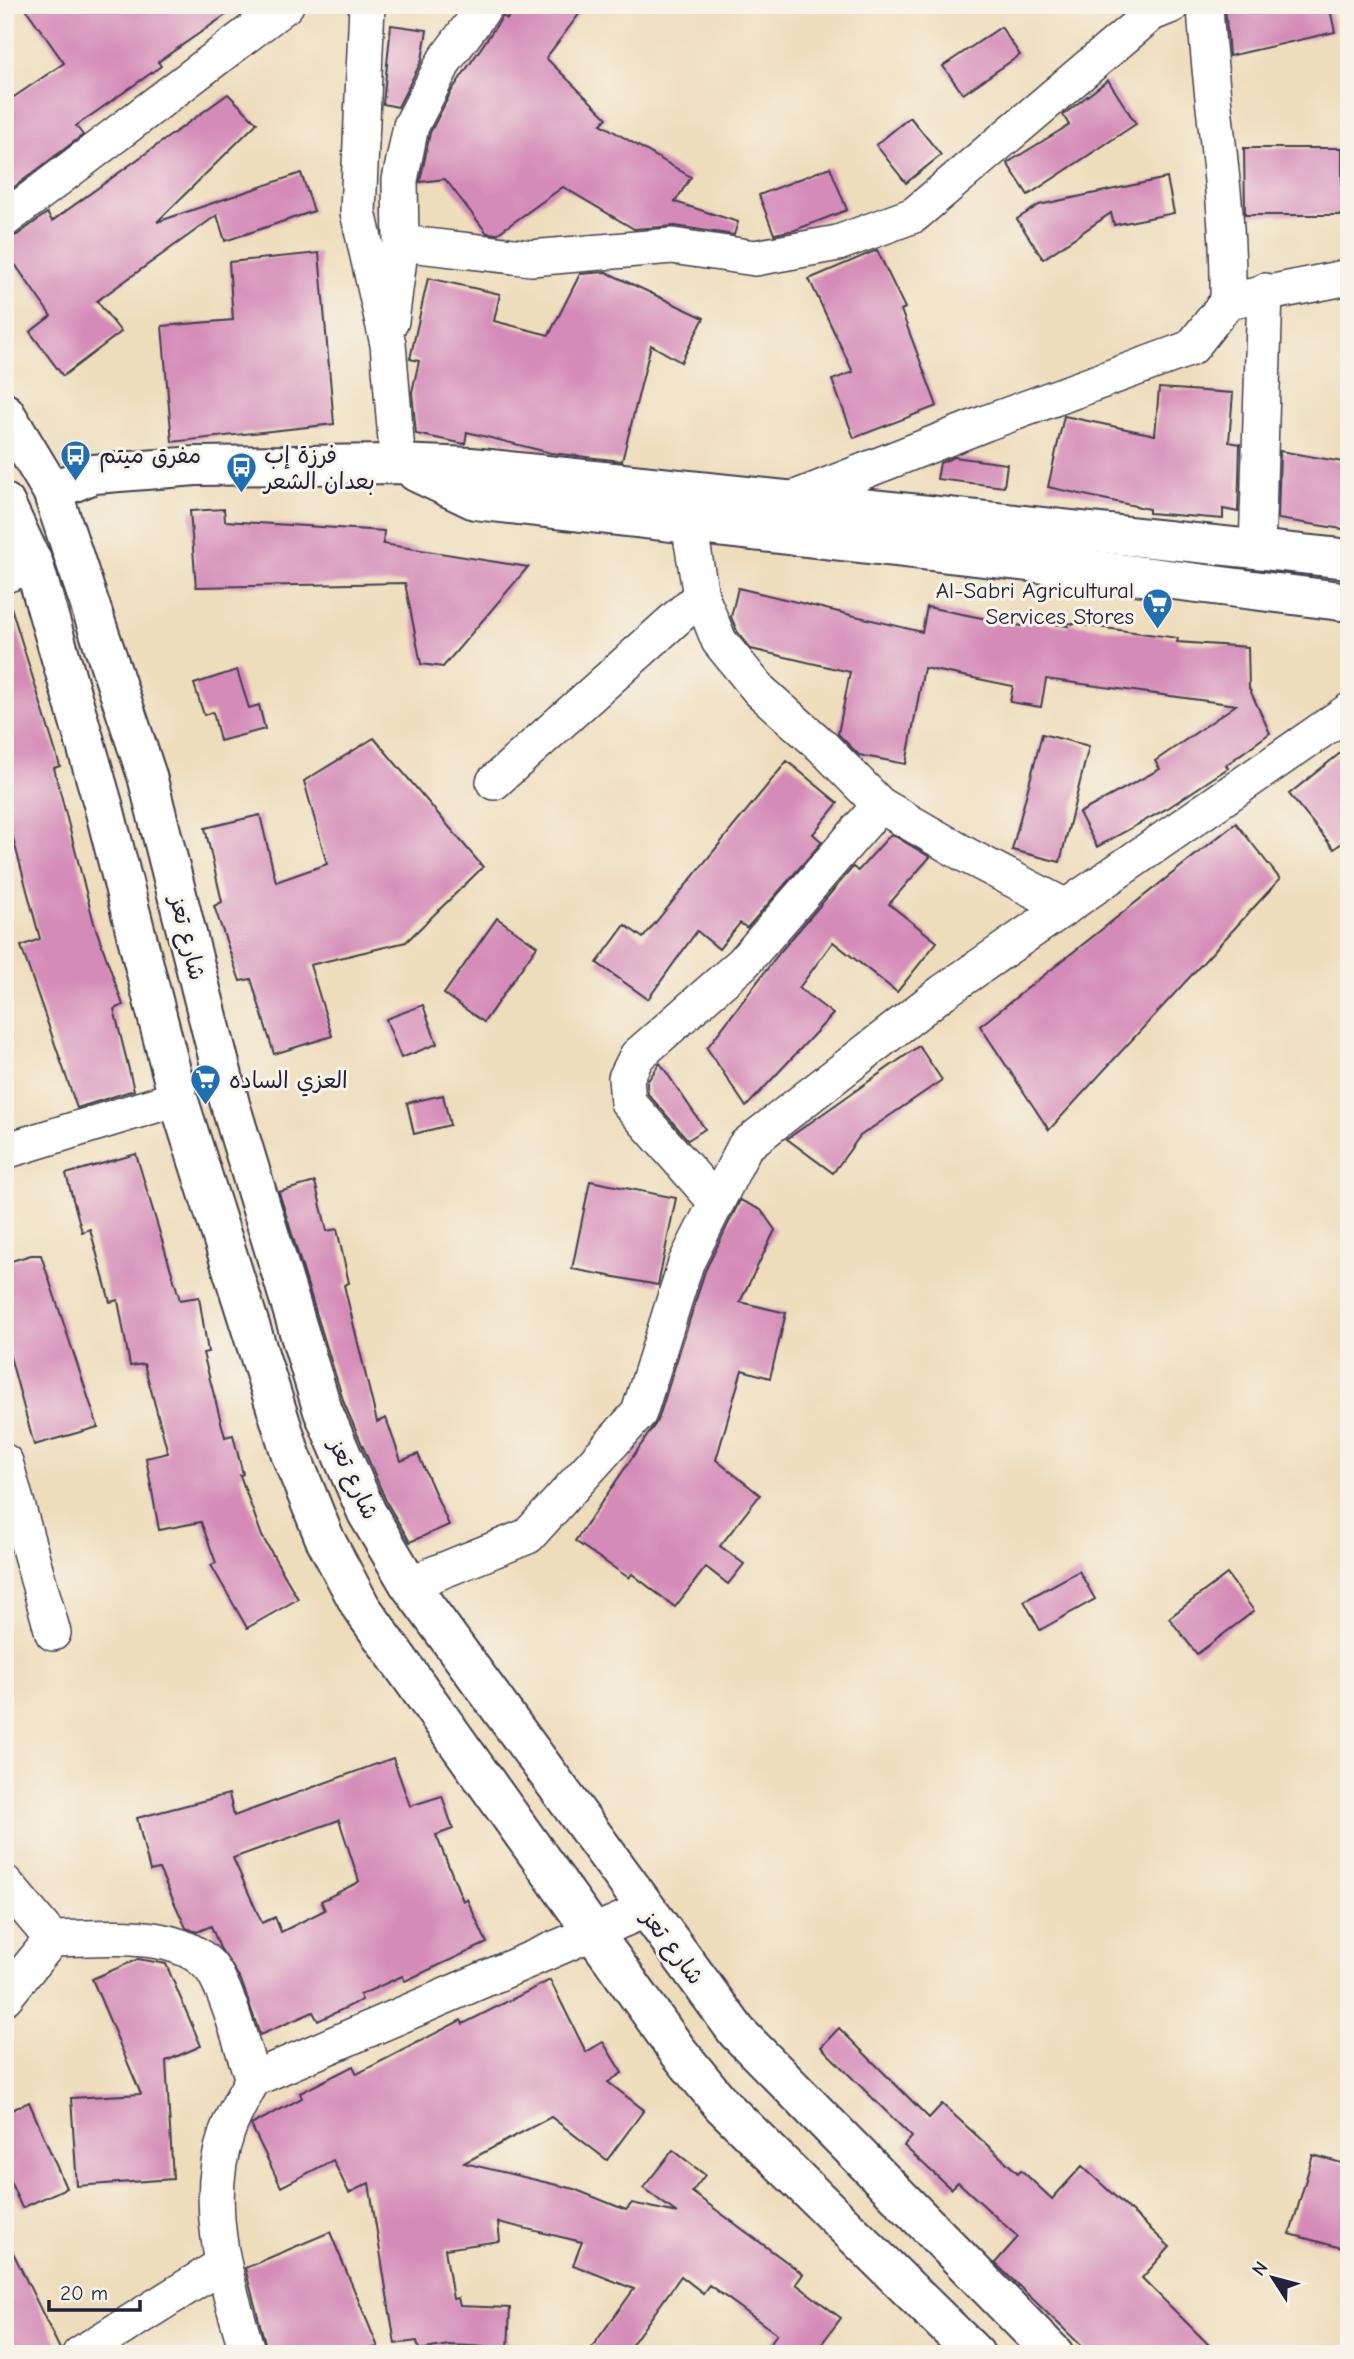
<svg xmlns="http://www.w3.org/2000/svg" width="1354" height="2359" viewBox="0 0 1354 2359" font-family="'Comic Neue','Playpen Sans Arabic',sans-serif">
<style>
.building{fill:#d48bb7;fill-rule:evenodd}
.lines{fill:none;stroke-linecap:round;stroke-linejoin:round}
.minor-casing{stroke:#413e4e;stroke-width:38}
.major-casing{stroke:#413e4e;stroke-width:42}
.minor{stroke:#fff;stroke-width:35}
.major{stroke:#fff;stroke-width:38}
.labels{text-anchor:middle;stroke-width:6;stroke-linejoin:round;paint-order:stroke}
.poi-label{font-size:23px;fill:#22223b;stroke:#f7f3e8;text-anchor:start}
.street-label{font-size:23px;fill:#22223b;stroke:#f7f3e8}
</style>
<rect width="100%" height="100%" fill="#f7f3e8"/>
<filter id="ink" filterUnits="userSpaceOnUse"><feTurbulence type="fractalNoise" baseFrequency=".0143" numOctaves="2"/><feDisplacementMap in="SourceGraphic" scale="14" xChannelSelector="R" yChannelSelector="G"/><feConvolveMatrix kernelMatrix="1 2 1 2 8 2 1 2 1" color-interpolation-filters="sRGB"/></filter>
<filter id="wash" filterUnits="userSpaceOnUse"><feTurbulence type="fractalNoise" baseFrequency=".00686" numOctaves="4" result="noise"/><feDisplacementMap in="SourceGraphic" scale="28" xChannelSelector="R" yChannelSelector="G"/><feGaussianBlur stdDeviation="1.57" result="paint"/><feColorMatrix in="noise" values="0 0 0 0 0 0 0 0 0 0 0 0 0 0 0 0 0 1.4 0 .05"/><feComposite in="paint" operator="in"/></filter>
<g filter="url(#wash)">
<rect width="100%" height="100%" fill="#edb"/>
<g id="blocks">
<g class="building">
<path d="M23,5h217l-82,57 3,4 -85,60 7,9 -78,59v-91l59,-40z"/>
<path d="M517,5h69l-40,53 61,60 -6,6 90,53 -16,25 63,20 -4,13 -59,-9 -41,3 -71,-42 -66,47 -10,-1 -42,-54 -25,3 10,-49 22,-43 51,-74 4,3z"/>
<path d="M1225,5h104l6,27 -106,24z"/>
<path d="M391,25l36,5 -5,30 -24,47 -15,-3z"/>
<path d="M1001,27l19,28 -57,39 -20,-28z"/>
<path d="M1108,80l28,44 -108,71 -21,-32 62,-38 -6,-10z"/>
<path d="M228,94l29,29 -100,99 144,-49 13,38 -89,30 -8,-26 -120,86 24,31 -58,44 -33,-44 21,-16 -46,-66v-11l12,-4 30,-22 5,8z"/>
<path d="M910,117l31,38 -35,28 -30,-38z"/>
<path d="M1244,148h98v67h-97z"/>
<path d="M830,167l17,43 -52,20 -21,4 -15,-39z"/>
<path d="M1167,178l7,35 -60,12 -3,-12 -68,46 -26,-40 22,-14z"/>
<path d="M877,250l28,58 -4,2 36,96 -83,32 -22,-58 21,-8 -44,-93z"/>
<path d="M319,253l15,171 -162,18 -10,-116 71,-6 -4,-58z"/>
<path d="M606,272l98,46 -23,44 -30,-17 -29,116 -71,-8 -84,-21 -2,12 -49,-10 -4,-42 7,-31 -9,-2 18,-81 72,16 -6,27 55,14 31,-61z"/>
<path d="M1159,388l74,5 -4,49 11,2 -2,68 -15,-3v10l-74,-6v-4l-101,-22 16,-71 91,19z"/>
<path d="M1280,451l69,12v67l-71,-11z"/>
<path d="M954,457l53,7 -3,23 -67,-8 3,-16z"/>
<path d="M224,509l1,12 159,10 -1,13 145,23 -85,100 -22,-3 -16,-81 -209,4 -6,-76z"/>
<path d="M738,588l184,44 5,-25 95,19 2,-7 44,7v-3l110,15 -1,4 71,5 1,41 21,45 -44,32 2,3 -60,40 -71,39 -18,-34 81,-44 -5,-8 81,-56 -190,-26 -5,28 -31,-5 3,-16 -89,-18 -18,96 -47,-9 -21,-21 12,-62 -99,-23 -14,-18 -6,-14z"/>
<path d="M11,607l49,159 -6,2 40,155 29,82 -9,4 20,81 -57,18 -56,-162 19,-7 -35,-131v-200z"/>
<path d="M237,670l12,38 10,-3 6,24 -45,12 -7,-29 -9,3 -10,-31z"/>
<path d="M1042,734l47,12 -29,116 -48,-12z"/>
<path d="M374,738l109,129 -77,75 -96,23 22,71 -58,18 -23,-75 -11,2 -26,-75 8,-4 -17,-74 55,-13 16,67 51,-18 -23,-83z"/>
<path d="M1349,746v91l-15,12 -45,-55z"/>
<path d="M787,761l51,42 -25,31 9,8 -75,86 -7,-5 -21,26 -22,-18 -49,68 -51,-36 28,-38 18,13z"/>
<path d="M1236,823l44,56 -231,251 -69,-104z"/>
<path d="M891,834l39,23 -41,47 48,38 -40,50 -64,-50 -34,46 34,26 -87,93 -39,-59 73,-96 73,-85 5,4z"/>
<path d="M497,918l40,28 -53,76 -40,-28z"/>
<path d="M423,1005l14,39 -36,14 -15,-39z"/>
<path d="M919,1046l23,34 -82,56 -27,37 -46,-34z"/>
<path d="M660,1063l45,66 -17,11 -40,-46 -1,-12z"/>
<path d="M443,1095l7,30 -36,9 -7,-31z"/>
<path d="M136,1154l44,146 19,-3 9,55 -5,1 22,84 8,-2 10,39 -3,1 22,61 36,63 -51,29 -36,-63 5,-2 -15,-41 -42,8 -13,-72 22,-5 -24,-89 -14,2 -12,-66 -8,2 -20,-73 -8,3 -16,-58z"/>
<path d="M590,1181l86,17 -18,87 -86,-16z"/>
<path d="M315,1182l12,49 10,-2 12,54 -5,2 33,137 9,-4 15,43 17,-7 31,71 -39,17 -23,-39 -43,-100 -65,-211z"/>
<path d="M740,1200l21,10 14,20 -35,72 46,11 -16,65 -28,-8 -26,90 44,35 -40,51 24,18 -16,20 -22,-17 -31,40 -43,-33 -3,4 -54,-37 83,-121 47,-149z"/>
<path d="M31,1255h10l57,172 -64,18 -29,-107v-75z"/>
<path d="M1079,1571l16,28 -55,31 -16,-29z"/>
<path d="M1227,1574l27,37 -57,43 -28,-36z"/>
<path d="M393,1758l17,48 32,-10 11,33 -17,6 27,66 4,-2 20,44 -82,38 -3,-5 -42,19 2,5 -44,21 -5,-9 -53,23 -19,-55 -21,-32 -9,-22 -14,6 -11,-4 -27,-59 -9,2 -13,-53 92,-24 5,22zM339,1820l20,61 -2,2 -36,18 4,9 -44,22 -6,-15 -13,6 -29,-65z"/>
<path d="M138,1959l28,5 35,82 -35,15 7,118 -96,7 -6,-88 70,-4 -49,-115z"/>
<path d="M550,1980l36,72 17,-10 19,31 -14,9 36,28 -37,50 -56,-43 -87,46 110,26 52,21 6,-7 45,10 -34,-25 30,-38 32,25 -13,17 111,82 -7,10 45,34 -27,36h-52l15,-20 -68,-49 -6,8 -22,-17 -56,78h-38l47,-65 -61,-24 9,-23 -84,-20 2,19 -55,8 8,50 5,-1 2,8 50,2 -2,40 -59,-3 -30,5 -2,-9 -22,3 -26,-161 -20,10 -16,-33 -52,27 -30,-62 51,-27 -2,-5 53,-27 4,8 104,-54 2,4z"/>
<path d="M839,2028l90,90 13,-14 76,69 3,-3 31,29 30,-33 88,81 -28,31 76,76h-128l-95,-91 23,-26 -60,-55 -7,7 -47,-43 8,-9 -91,-90z"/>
<path d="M29,2102l37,86 -44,20 -17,-38v-57z"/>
<path d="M1313,2155l36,10v85l-59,-16z"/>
<path d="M330,2232l48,115 -35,7 -1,-6 -24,6h-50l-23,-86z"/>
<path d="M5,2236l56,115 -1,3h-55z"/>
</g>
</g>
</g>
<g filter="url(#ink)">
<use href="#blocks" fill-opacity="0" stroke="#413e4e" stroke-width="2"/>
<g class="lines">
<defs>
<g id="minor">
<path d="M367,5l-9,207 30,132 10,120"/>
<path d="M1205,5c5,99 25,197 23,296"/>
<path d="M5,219l281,-214"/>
<path d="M401,243l130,15 141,-12 83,12 83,-15 76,-28 238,-202 20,-8"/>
<path d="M391,321l10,-78 -1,-63 11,-54 34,-66 41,-55"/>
<path d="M788,501l198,-78 205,-75 37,-47 121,-24"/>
<path d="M689,524l12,72 18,45 40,49 63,56 58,59 86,50 100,52"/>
<path d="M1257,550l8,-259"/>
<path d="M5,575l29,-10"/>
<path d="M494,782l207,-186"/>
<path d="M5,1151l173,-53"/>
<path d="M716,1202l-88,-100 -2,-24 11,-22 106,-93 137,-158"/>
<path d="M5,1462l48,171"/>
<path d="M409,1584l119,-48 111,-123 47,-150 59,-117 198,-154 406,-281"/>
<path d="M5,1883l47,56c48,0 139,-13 165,38 16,31 24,69 36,102"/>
<path d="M5,1997l47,-58"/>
<path d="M80,2354l142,-89"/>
<path d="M248,2354c-21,-71 -47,-148 -21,-222 6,-18 17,-36 26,-53l392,-169"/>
</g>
<g id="major">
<path d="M5,413l47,78 95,285 83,328 93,307 44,102 42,71 328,448 317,322"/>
<path d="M416,472l59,28 572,64 302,38"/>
<path d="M52,491l42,-17 102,-8 202,-2 73,3 878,92"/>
<path d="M5,503l29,62 69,239 75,294 113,357 34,84 36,68 316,443 45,55 253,249"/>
</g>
</defs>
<use href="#minor" class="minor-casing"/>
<use href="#major" class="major-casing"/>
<use href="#minor" class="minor"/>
<use href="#major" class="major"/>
</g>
</g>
<defs>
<symbol id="bus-pin" viewBox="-11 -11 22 30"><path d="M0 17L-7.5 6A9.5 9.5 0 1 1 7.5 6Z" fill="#1f6fb2" stroke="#f7f3e8"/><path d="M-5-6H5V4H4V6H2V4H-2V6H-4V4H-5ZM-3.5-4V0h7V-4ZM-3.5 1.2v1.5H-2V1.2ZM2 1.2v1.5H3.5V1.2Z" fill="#fff"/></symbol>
<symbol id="supermarket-pin" viewBox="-11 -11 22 30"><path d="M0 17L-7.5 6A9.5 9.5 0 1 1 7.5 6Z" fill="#1f6fb2" stroke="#f7f3e8"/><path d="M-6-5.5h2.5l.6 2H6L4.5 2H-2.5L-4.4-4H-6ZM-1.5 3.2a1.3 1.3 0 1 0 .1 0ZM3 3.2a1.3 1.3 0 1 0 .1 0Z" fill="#fff"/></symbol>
</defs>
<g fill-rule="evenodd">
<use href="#bus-pin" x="58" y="438" width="35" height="47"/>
<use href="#bus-pin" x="224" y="450" width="35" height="47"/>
<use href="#supermarket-pin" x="1140" y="586" width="35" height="47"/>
<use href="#supermarket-pin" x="188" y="1062" width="35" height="47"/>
</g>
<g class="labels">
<g class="poi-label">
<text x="99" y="463">مفرق ميتم</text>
<text x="264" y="463">فرزة إب<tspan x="264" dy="26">بعدان الشعر</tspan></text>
<text x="1134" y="598" text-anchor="end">Al-Sabri Agricultural<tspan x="1134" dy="26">Services Stores</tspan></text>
<text x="229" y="1088">العزي الساده</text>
</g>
<g class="street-label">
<text transform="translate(188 938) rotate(76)" y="8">شارع تعز</text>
<text transform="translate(354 1479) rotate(65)" y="8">شارع تعز</text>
<text transform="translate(673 1947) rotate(53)" y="8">شارع تعز</text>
</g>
</g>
<rect width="1354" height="2359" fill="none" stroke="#f7f3e8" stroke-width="28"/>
<g transform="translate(1273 2278) rotate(306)" stroke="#f7f3e8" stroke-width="5" paint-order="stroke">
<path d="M0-5L12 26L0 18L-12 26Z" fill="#22223b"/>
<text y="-10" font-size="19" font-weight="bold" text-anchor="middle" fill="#22223b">N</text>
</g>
<path d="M49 2300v10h91v-10" fill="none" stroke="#22223b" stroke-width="3.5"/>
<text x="60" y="2300" font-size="21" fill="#22223b" stroke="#f7f3e8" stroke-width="5" paint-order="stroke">20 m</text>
</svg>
